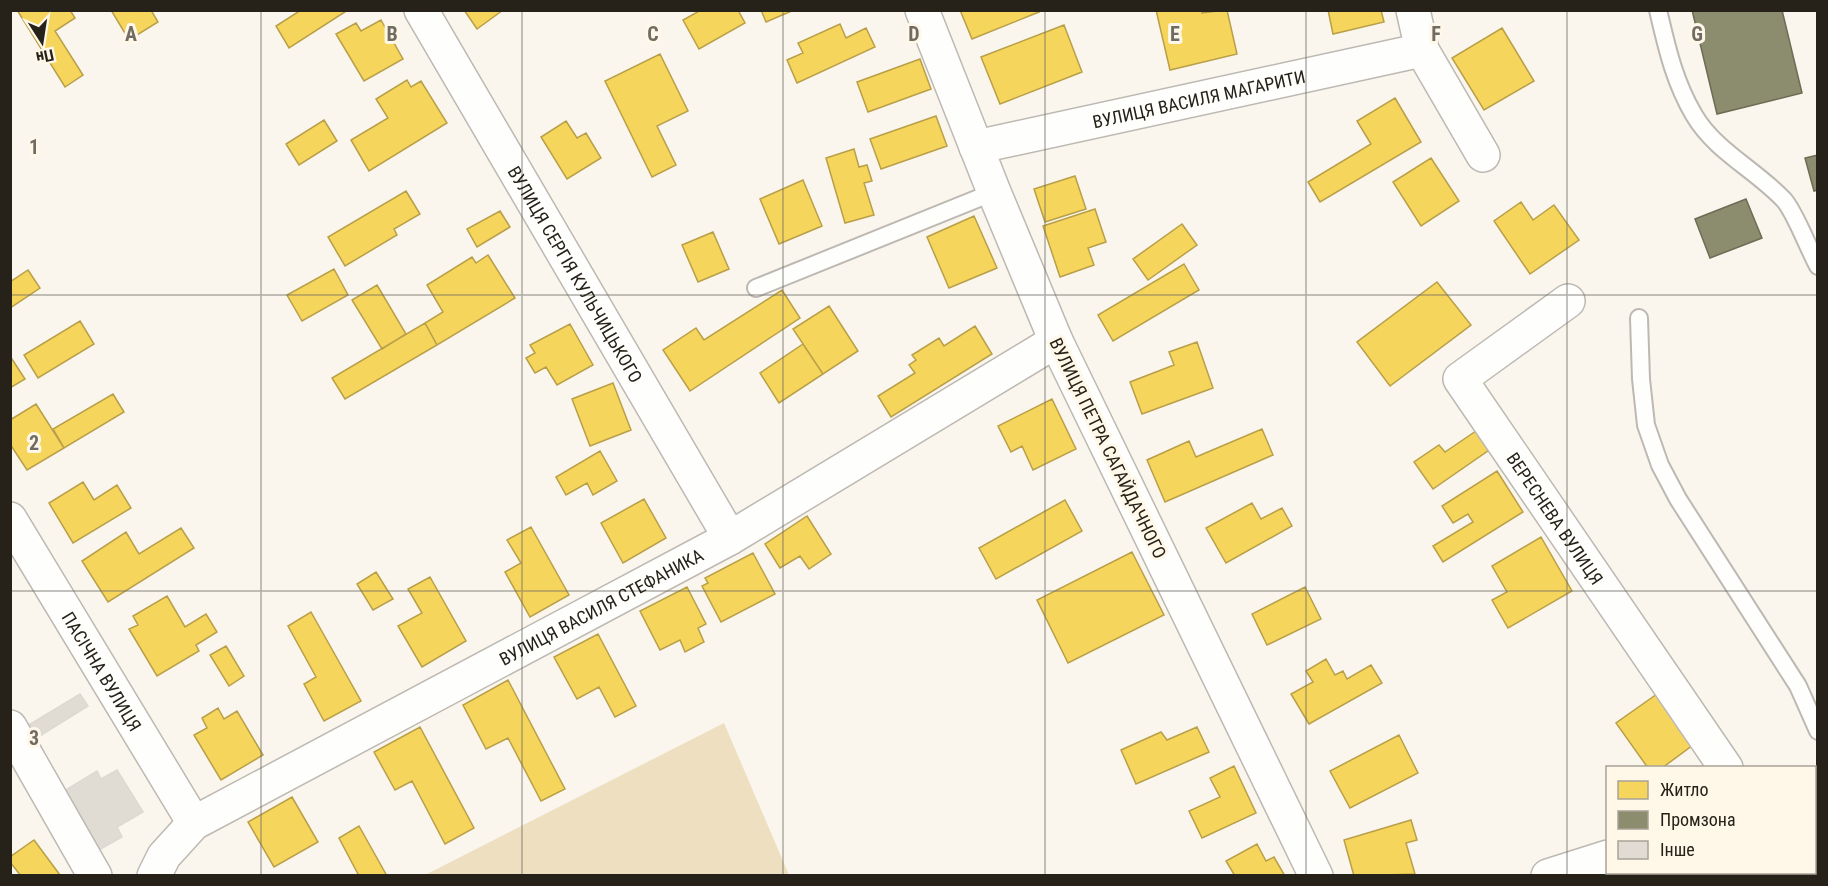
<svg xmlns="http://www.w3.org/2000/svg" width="1828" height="886" viewBox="0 0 1828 886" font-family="'Roboto Condensed',sans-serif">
  <rect width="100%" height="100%" fill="#faf6ee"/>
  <path fill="#eedfc1" d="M724,723l65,152h-364z"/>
  <path fill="#f6d55c" stroke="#b89f48" stroke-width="1.5" d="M17,10h53l5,8 -20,13 28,44 -18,12z
    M111,10h40l7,12 -29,18z
    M301,10h47l-59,38 -13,-22z
    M464,10h39l-26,19z
    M701,10h37l7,13 -46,26 -16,-29z
    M761,10h33l-28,12z
    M960,10h78l1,2 -67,27z
    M1156,10h46v3l25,-3 10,44 -67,16z
    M1328,10h53l3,12 -51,12z
    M381,20l22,39 -39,22 -28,-47 20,-11 5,8z
    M840,24l6,14 20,-10 9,19 -78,36 -10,-23 16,-7 -5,-10z
    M1064,25l18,47 -82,32 -19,-47z
    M1502,28l32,53 -50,29 -32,-52z
    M660,54l28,57 -31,15 19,39 -24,12 -47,-96z
    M920,59l11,30 -63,23 -11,-30z
    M407,80l4,7 10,-6 26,42 -78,48 -18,-31 37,-22 -12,-19z
    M1395,98l26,44 -101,60 -12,-20 63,-38 -14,-23z
    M936,116l11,30 -66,23 -11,-30z
    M324,120l13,21 -38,24 -13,-21z
    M566,121l11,17 9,-5 15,25 -34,21 -26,-42z
    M854,149l5,18 8,-2 5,16 -8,2 10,32 -29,8 -19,-65z
    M1431,158l28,43 -38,25 -28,-44z
    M1075,176l11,33 -41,13 -11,-33z
    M803,180l19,46 -43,18 -19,-45z
    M406,191l14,23 -26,15 3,6 -52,31 -17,-29z
    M1521,202l12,18 21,-15 25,35 -49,34 -36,-53z
    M1095,209l11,33 -18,6 6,17 -34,12 -17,-51z
    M500,211l10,16 -33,20 -10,-18z
    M974,216l23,52 -48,20 -22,-51z
    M1182,224l15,21 -49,35 -15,-21z
    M713,232l16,37 -31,13 -16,-37z
    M488,255l27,43 -78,47 -12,-22 18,-11 -16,-27 45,-28 4,6z
    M1184,264l15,26 -86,51 -15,-26z
    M334,269l14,26 -46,26 -15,-26z
    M28,270l12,18 -30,20v-26z
    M1437,282l34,43 -81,61 -33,-44z
    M377,285l29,49 -24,15 -30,-49z
    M782,290l18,28 -110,73 -27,-41 33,-22 8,12z
    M829,306l29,45 -35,23 -30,-45z
    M80,321l14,23 -56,34 -14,-23z
    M425,323l12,22 -92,54 -13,-21z
    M570,324l23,41 -36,20 -11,-18 -11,6 -9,-15 9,-5 -5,-8z
    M975,326l17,28 -101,63 -13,-21 37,-23 -6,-8 7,-5 -4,-5 27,-17 5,8z
    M1197,342l16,46 -71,26 -12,-32 44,-17 -5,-13z
    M803,344l20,30 -44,29 -19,-30z
    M10,356l15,23 -15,9z
    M613,383l18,47 -41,16 -18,-47z
    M113,394l11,18 -60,36 -11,-19z
    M1052,399l24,50 -43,21 -11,-24 -11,6 -13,-26z
    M36,404l28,44 -37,22 -17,-26v-24z
    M1262,429l11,26 -108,47 -18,-42 42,-19 7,16z
    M1479,429l13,19 -59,41 -19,-27 25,-17 6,7z
    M600,451l17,30 -24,14 -6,-12 -21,12 -10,-18z
    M1497,471l26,41 -80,50 -10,-16 40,-24 -5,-8 -15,9 -11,-17z
    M83,482l11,18 23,-15 14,23 -58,35 -24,-40z
    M644,499l22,39 -43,25 -22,-40z
    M1065,500l17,31 -86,48 -17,-31z
    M1252,503l9,16 21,-11 10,18 -66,37 -20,-35z
    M807,516l24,38 -22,15 -9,-13 -20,12 -15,-24z
    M531,527l38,68 -39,22 -25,-45 16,-9 -14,-23z
    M181,528l13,20 -86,54 -26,-41 44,-29 13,22z
    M1541,537l31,54 -64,37 -16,-28 15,-8 -15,-26z
    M1132,552l32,63 -96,48 -31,-63z
    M753,553l22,41 -54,28 -19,-36 6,-3 -3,-5z
    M376,572l17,27 -20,11 -16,-26z
    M430,577l36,64 -44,26 -24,-41 24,-13 -14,-24z
    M687,587l19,37 -8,4 6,14 -19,10 -5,-12 -20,10 -20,-39z
    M1305,587l16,32 -54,26 -15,-31z
    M167,596l18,31 21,-13 11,18 -21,13 3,6 -42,25 -28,-47 9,-4 -5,-9z
    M311,612l50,89 -37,20 -20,-37 12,-7 -28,-51z
    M598,634l38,72 -21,11 -16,-30 -22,12 -23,-42z
    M226,646l18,30 -15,10 -19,-31z
    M1326,659l9,16 8,-4 4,8 24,-14 11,18 -73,41 -18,-30 22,-12 -7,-11z
    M508,680l57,109 -24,12 -33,-63 -22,11 -23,-44z
    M1657,694l36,51 -31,23h-14l-32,-45z
    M218,708l6,11 13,-8 26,44 -42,25 -27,-45 13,-7 -5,-10z
    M420,727l54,101 -29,16 -33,-63 -17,9 -21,-38z
    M1197,727l12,25 -73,32 -15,-34 40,-18 6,8z
    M1399,735l19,38 -68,35 -20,-37z
    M1234,766l22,47 -54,25 -13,-27 31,-14 -10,-19z
    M292,797l26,45 -44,25 -26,-45z
    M1411,820l6,20 -11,3 9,31 -61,2 -10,-36z
    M359,826l28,50h-28l-20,-38z
    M34,840l26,35 -1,1h-38l-11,-14v-5z
    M1257,844l9,17 8,-4 11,19h-50l-9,-15z"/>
  <path fill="#8c8c6e" stroke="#6d6c54" stroke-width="1.5" d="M1692,10h90l20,83 -85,21z
    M1818,155v35l-4,1 -9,-33z
    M1746,199l16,39 -52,20 -15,-39z
    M1781,872h26l2,4h-32z"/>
  <path fill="#e0dcd4" stroke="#ddd9d1" stroke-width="1.5" d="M80,694l8,12 -53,33 -8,-13z
    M117,770l26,42 -26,15 5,10 -23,13 -35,-59 33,-20 4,8z"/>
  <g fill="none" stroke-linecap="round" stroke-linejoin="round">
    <g stroke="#bdb9b2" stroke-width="20">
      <path id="service" d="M1658,10c9,38 16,71 36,105 21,36 62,55 90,85 11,12 25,50 34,66
        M756,288l238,-96
        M1639,318l2,61 5,46 14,40 18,34 120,187 20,45"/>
    </g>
    <g stroke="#bdb9b2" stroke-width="36">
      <g id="minor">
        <path id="s1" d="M421,10l309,528"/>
        <path d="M922,10l72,182 62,149"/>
        <path d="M1413,10l9,40 61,105"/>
        <path id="s2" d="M976,147l446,-97"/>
        <path id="s3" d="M1568,301l-108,78 266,389"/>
        <path id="s4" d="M10,519l184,304"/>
        <path d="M10,727l85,149"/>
      </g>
    </g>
    <g stroke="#bdb9b2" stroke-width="36">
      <g id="tertiary">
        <path d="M1814,795l4,-1"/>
        <path id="s5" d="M154,876l10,-20 30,-33 536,-285 326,-197 260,535"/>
        <path d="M1548,876l60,-19"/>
      </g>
    </g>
    <use href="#service" stroke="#fefefc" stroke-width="16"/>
    <use href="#minor" stroke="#fefefc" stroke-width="33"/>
    <use href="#tertiary" stroke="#fefefc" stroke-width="33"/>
  </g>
  <path fill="none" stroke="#706c64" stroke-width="1.5" stroke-opacity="0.55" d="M261,10v866M522,10v866M783,10v866M1045,10v866M1306,10v866M1567,10v866M10,295h1808M10,591h1808"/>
  <g text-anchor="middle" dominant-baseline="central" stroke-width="6" stroke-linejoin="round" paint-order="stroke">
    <g font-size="18" fill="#262219" stroke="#fff8e9">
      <text stroke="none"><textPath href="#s2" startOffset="228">ВУЛИЦЯ ВАСИЛЯ МАГАРИТИ</textPath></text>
      <text stroke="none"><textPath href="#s1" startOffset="306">ВУЛИЦЯ СЕРГІЯ КУЛЬЧИЦЬКОГО</textPath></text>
      <text transform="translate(1108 448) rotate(64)">ВУЛИЦЯ ПЕТРА САГАЙДАЧНОГО</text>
      <text stroke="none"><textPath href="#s3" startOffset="302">ВЕРЕСНЕВА ВУЛИЦЯ</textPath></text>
      <text stroke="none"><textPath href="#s5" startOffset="528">ВУЛИЦЯ ВАСИЛЯ СТЕФАНИКА</textPath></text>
      <text stroke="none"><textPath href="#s4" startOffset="178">ПАСІЧНА ВУЛИЦЯ</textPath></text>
    </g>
  </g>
  <g font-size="20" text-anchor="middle" font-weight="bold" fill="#706c64" stroke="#fff8e9" stroke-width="6" stroke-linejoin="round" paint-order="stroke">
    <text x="131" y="41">A</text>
    <text x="392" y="41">B</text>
    <text x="653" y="41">C</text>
    <text x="914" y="41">D</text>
    <text x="1175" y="41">E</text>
    <text x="1436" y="41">F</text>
    <text x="1697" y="41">G</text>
    <text x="34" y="154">1</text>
    <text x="34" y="450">2</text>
    <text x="34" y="745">3</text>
  </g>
  <rect width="1828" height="886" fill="none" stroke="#262219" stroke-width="24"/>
  <rect x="1606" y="766" width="210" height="108" fill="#fff8e9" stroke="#a8a296" stroke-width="1.5"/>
  <rect x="1618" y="781" width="30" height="18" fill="#f6d55c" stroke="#a8a296" stroke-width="1.5"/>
  <text x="1660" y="796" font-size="18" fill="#262219">Житло</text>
  <rect x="1618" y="811" width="30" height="18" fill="#8c8c6e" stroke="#a8a296" stroke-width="1.5"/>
  <text x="1660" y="826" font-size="18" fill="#262219">Промзона</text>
  <rect x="1618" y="841" width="30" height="18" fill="#e0dcd4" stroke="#a8a296" stroke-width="1.5"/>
  <text x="1660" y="856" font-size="18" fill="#262219">Інше</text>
  <g transform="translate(42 42) rotate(168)" stroke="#fff8e9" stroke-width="4.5" paint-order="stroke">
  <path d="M0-4.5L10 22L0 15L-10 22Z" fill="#262219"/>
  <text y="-9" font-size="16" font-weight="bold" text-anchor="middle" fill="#262219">Пн</text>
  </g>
</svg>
